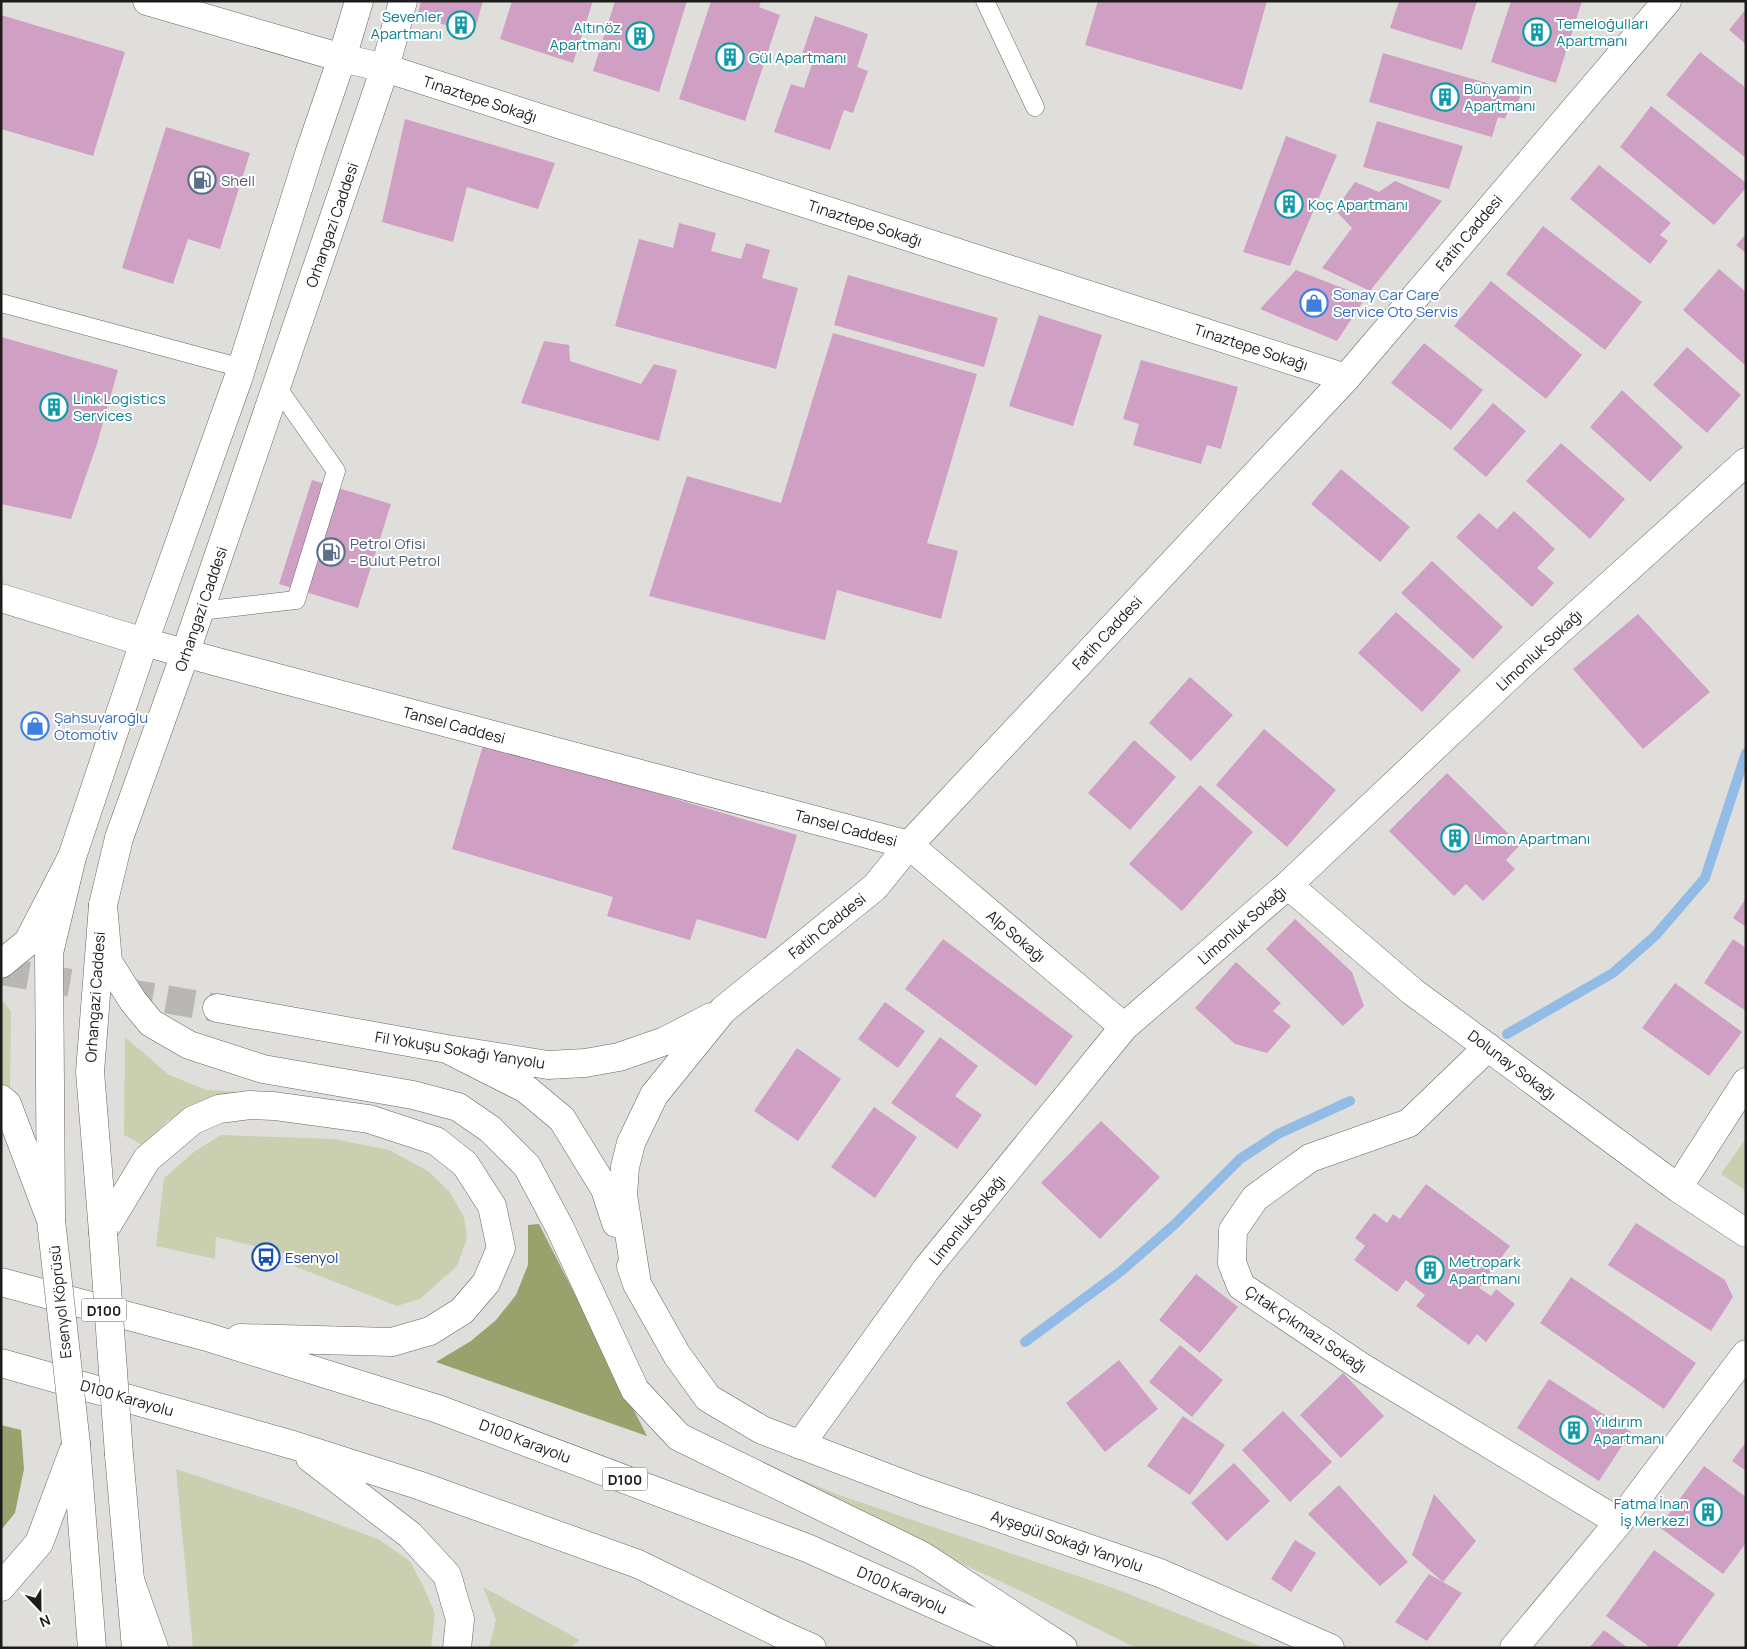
<svg xmlns="http://www.w3.org/2000/svg" width="1747" height="1649" viewBox="0 0 1747 1649" font-family="Manrope,sans-serif">
  <rect width="100%" height="100%" fill="#e0deda"/>
  <path fill="#cad0af" d="M4,1002l7,10 -1,81 -9,1v-90z
    M125,1037l44,38 38,15 33,2 -29,7 -44,22 -23,25 -20,-11z
    M221,1135l113,4 55,11 39,21 21,20 15,26 3,22 -10,27 -37,33 -23,7 -103,-40 1,-10 -79,-19 -1,22 -59,-13 8,-68 31,-27z
    M1746,1138v53l-25,-17z
    M176,1469l124,41 78,29 32,22 15,29 10,24 -4,34h-238z
    M795,1477l44,18 277,94 149,59h-129l-111,-55 -230,-107z
    M483,1587l97,53 -11,8h-80l7,-28z"/>
  <path fill="#99a16c" d="M539,1224l108,212 -211,-74 35,-21 25,-21 20,-25 12,-30v-40z
    M1,1425l20,5 3,39 -9,44 -14,17z"/>
  <g fill="none" stroke-linecap="round" stroke-linejoin="round">
    <path stroke="#92bce5" stroke-width="10" d="M1507,1034l106,-61 42,-37 50,-58 41,-125
      M1025,1342l95,-70 54,-47 66,-66 38,-25 72,-33"/>
  </g>
  <path fill="#d0a0c4" d="M421,1h62l-9,32 -57,-16z
    M512,1h81l-20,62 -73,-24z
    M615,1h72l-28,91 -66,-21z
    M711,1h50l-2,6 21,8 -35,106 -66,-22z
    M1098,1h169l-25,89 -157,-45z
    M1399,1h78l-15,49 -72,-22z
    M1511,1h71l-26,82 -65,-21z
    M1746,9v35l-17,-14z
    M1,15l124,37 -32,104 -92,-27z
    M815,16l53,18 -11,33 11,4 -15,42 -9,-3 -14,40 -56,-18 17,-48 13,4 9,-27 -12,-4z
    M1700,52l46,36v70l-80,-63z
    M1383,53l138,40 -6,20 -7,-2 -3,8 -7,-2 -6,20 -123,-35z
    M1651,106l95,77v5l-32,37 -94,-78z
    M405,119l150,44 -17,46 -71,-22 -14,55 -71,-20z
    M1377,121l86,25 -14,43 -86,-22z
    M166,127l84,26 -30,96 -32,-10 -15,45 -51,-16z
    M1286,136l51,19 -47,111 -47,-14z
    M1599,165l72,58 -11,12 8,6 -18,23 -80,-65z
    M1395,181l47,20 -72,90 -48,-23 30,-40 -17,-18 20,-28 24,10z
    M679,223l37,10 -5,18 30,8 5,-16 24,7 -8,28 36,10 -22,81 -161,-43 24,-87 34,9z
    M1543,226l99,76 -37,48 -99,-76z
    M1746,234v19l-10,-8z
    M1719,269l27,23v74l-63,-56z
    M1296,270l70,27 -29,44 -77,-32z
    M848,275l150,43 -14,49 -150,-42z
    M1491,281l91,74 -36,44 -92,-73z
    M1039,315l63,20 -29,91 -64,-20z
    M833,333l144,41 -50,169 31,8 -17,68 -104,-29 -12,50 -176,-44 38,-120 94,27z
    M1,337l117,33 -21,74 -26,75 -70,-15z
    M544,341l25,4 1,16 71,23 13,-20 23,6 -18,71 -138,-38z
    M1424,343l59,47 -32,40 -60,-47z
    M1687,347l54,48 -34,38 -54,-48z
    M1141,360l97,27 -17,62 -14,-4 -6,19 -68,-19 6,-21 -16,-5z
    M1622,390l61,57 -33,35 -60,-55z
    M1493,403l33,28 -40,46 -33,-28z
    M1561,443l64,56 -35,40 -64,-58z
    M1341,469l69,58 -30,35 -69,-58z
    M312,480l79,24 -33,104 -79,-24z
    M1514,511l41,38 -18,19 17,15 -22,24 -76,-70 23,-24 18,16z
    M1432,561l71,66 -30,32 -72,-66z
    M1396,612l65,58 -39,42 -64,-59z
    M1638,614l72,78 -67,57 -70,-80z
    M1190,677l43,38 -42,46 -42,-38z
    M1264,729l72,61 -49,57 -71,-62z
    M1134,740l42,37 -46,53 -42,-37z
    M484,742l313,93 -31,104 -69,-20 -7,21 -83,-24 6,-19 -161,-48z
    M1447,773l73,72 -14,15 9,9 -32,32 -17,-17 -12,12 -65,-65z
    M1200,785l53,47 -71,79 -53,-47z
    M1746,898v29l-13,-9z
    M1295,919l57,53 12,34 -21,20 -77,-77z
    M943,939l130,97 -37,50 -131,-97z
    M1733,939l13,9v63l-42,-28z
    M1236,962l45,41 -8,8 18,15 -24,27 -32,-9 -40,-36z
    M1675,983l67,49 -33,44 -67,-48z
    M885,1002l40,29 -27,37 -40,-29z
    M940,1037l38,29 -23,30 27,19 -25,34 -66,-46z
    M797,1048l44,31 -43,62 -44,-30z
    M874,1107l43,30 -42,61 -44,-31z
    M1101,1121l59,56 -60,62 -59,-56z
    M1426,1184l84,62 -31,42 12,8 5,-7 19,15 -29,38 -9,-8 -8,11 -53,-39 9,-11 -19,-15 -9,12 -43,-32 11,-14 -10,-8 19,-25 13,10 6,-9 7,5z
    M1636,1223l89,57 8,17 -22,34 -103,-66z
    M1196,1274l42,33 -38,46 -41,-33z
    M1571,1277l125,86 -32,46 -124,-86z
    M1180,1345l43,35 -31,37 -43,-35z
    M1119,1360l39,49 -53,43 -39,-49z
    M1343,1373l41,43 -43,42 -41,-43z
    M1549,1379l82,53 -32,49 -82,-53z
    M1283,1411l49,51 -42,40 -48,-52z
    M1183,1416l42,29 -35,50 -43,-29z
    M1746,1442v29l-14,-10z
    M1234,1463l36,38 -43,40 -36,-38z
    M1704,1466l42,31v46l-23,31 -64,-47z
    M1339,1485l69,77 -28,24 -72,-72z
    M1434,1494l42,47 -33,41 -31,-27z
    M1295,1540l21,13 -25,39 -20,-13z
    M1654,1550l61,44 -39,54h-25l-45,-32z
    M1429,1574l33,19 -35,48 -32,-19z
    M1604,1630l24,18h-39z"/>
  <g fill="none" stroke-linecap="round" stroke-linejoin="round">
    <path stroke="#b9b7b4" stroke-width="28" stroke-dasharray="28 14" stroke-linecap="butt" d="M1,971l216,37"/>
    <g stroke="#686662" stroke-width="19">
      <path id="lane" d="M985,1l50,106
        M1,303l241,65
        M200,611l96,-11 40,-129 -59,-84"/>
    </g>
    <g stroke="#686662" stroke-width="29">
      <path id="street" d="M147,1l195,57
        M385,68l961,310
        M1,598l143,44 81,22 684,181 215,182
        M1288,885l125,107 265,196 68,45
        M1488,1047l-79,76 -99,35 -55,40 -22,32 -1,33 9,23 122,82 256,154
        M1678,1188l68,-106
        M800,1445l128,-178 196,-240 164,-142 231,-218 227,-205
        M1514,1648l105,-126 127,-168"/>
    </g>
    <g stroke="#686662" stroke-width="29">
      <path id="secondary" d="M342,58l43,10
        M217,1008l230,41 101,16 37,-2 34,-6 46,-16 46,-24
        M447,1049l79,40 36,30 43,70 11,34
        M51,1216l-2,-263 23,-96 72,-215 94,-263 72,-228 32,-93 17,-57
        M103,1232l-13,-160 13,-167 16,-67 66,-184 200,-586 18,-67
        M631,1266l6,18 40,71 31,43 54,32 160,61 238,82 170,75
        M637,1284l-14,-89 2,-28 6,-24 23,-48 69,-85 152,-123 34,-42 437,-467 321,-377
        M76,1444l16,204
        M119,1455l17,193"/>
    </g>
    <g stroke="#686662" stroke-width="29">
      <path id="highway" d="M103,905l5,57 25,39 18,22 38,22 74,24 150,26 45,12 32,22 37,37 33,62 75,162 44,47 242,118 142,93
        M1,964l27,-22 44,-85
        M1,1099l6,5 44,116
        M103,1232l44,-73 46,-39 26,-11 31,-4 24,1 95,13 67,22 29,23 27,42 9,42 -15,35 -24,28 -32,20 -38,11 -152,-4
        M1,1282l206,55 231,72 369,139 225,100
        M1,1363l292,82 125,40 220,79 145,71 29,13
        M310,1458l100,77 37,40 13,44 -3,29
        M130,1580l24,68
        M1,1587l38,-44 37,-99"/>
    </g>
    <use href="#lane" stroke="#fff" stroke-width="18"/>
    <use href="#street" stroke="#fff" stroke-width="28"/>
    <use href="#secondary" stroke="#fff" stroke-width="28"/>
    <use href="#highway" stroke="#fff" stroke-width="28"/>
    <g stroke="#686662" stroke-width="29" stroke-linecap="butt">
      <path id="secondary-bridge" d="M51,1220l25,224
        M103,1232l16,223"/>
    </g>
    <use href="#secondary-bridge" stroke="#fff" stroke-width="28"/>
  </g>
  <defs>
    <g id="building-ring" transform="scale(1.4375)"><circle r="9.5" fill="#fff" stroke="#0f9aa8" stroke-width="1.5"/><path d="M-4-6H4V6H1V3H-1V6H-4ZM-2.5-4.3h1.7v1.8h-1.7ZM.8-4.3h1.7v1.8H.8ZM-2.5-1h1.7V.8h-1.7ZM.8-1h1.7V.8H.8Z" fill="#0f9aa8"/></g>
    <g id="fuel-ring" transform="scale(1.4375)"><circle r="9.5" fill="#fff" stroke="#5c6f8a" stroke-width="1.5"/><path d="M-5.5-6h7V0h2V4h1.3V-2.5L3-4.5l.8-.8L6-3V5H2.5V1h-1V6h-7ZM-4.2-4.7v3.2H.2V-4.7Z" fill="#5c6f8a"/></g>
    <g id="shop-ring" transform="scale(1.4375)"><circle r="9.5" fill="#fff" stroke="#3f7fe0" stroke-width="1.5"/><path d="M-5-2.5h2.3a2.7 3.5 0 0 1 5.4 0H5L5.5 6h-11ZM-1.5-2.5h3a1.5 2.3 0 0 0-3 0Z" fill="#3f7fe0"/></g>
    <g id="bus-ring" transform="scale(1.4375)"><circle r="9.5" fill="#fff" stroke="#1a4fb4" stroke-width="1.5"/><path d="M-5-6H5V4H4V6H2V4H-2V6H-4V4H-5ZM-3.5-4V0h7V-4ZM-3.5 1.2v1.5H-2V1.2ZM2 1.2v1.5H3.5V1.2Z" fill="#1a4fb4"/></g>
  </defs>
  <g fill-rule="evenodd">
    <use href="#building-ring" x="461" y="25"/>
    <use href="#building-ring" x="1537" y="32"/>
    <use href="#building-ring" x="640" y="36"/>
    <use href="#building-ring" x="730" y="57"/>
    <use href="#building-ring" x="1445" y="97"/>
    <use href="#fuel-ring" x="202" y="180"/>
    <use href="#building-ring" x="1289" y="204"/>
    <use href="#shop-ring" x="1314" y="303"/>
    <use href="#building-ring" x="54" y="407"/>
    <use href="#fuel-ring" x="331" y="552"/>
    <use href="#shop-ring" x="35" y="726"/>
    <use href="#building-ring" x="1455" y="838"/>
    <use href="#bus-ring" x="266" y="1257"/>
    <use href="#building-ring" x="1430" y="1270"/>
    <use href="#building-ring" x="1574" y="1430"/>
    <use href="#building-ring" x="1708" y="1512"/>
  </g>
  <g text-anchor="middle" dominant-baseline="central" stroke-width="4" stroke-linejoin="round" paint-order="stroke">
    <g fill="#fff" stroke="#60605f" stroke-width="1">
      <rect x="81.5" y="1298.5" width="45" height="23" rx="4"/>
      <rect x="602.5" y="1467.5" width="45" height="23" rx="4"/>
    </g>
    <g font-size="14" font-weight="bold" fill="#1c1c1a">
      <text x="104" y="1310">D100</text>
      <text x="625" y="1479">D100</text>
    </g>
    <g font-size="15" fill="#0d838f" stroke="#fff" text-anchor="start">
      <text x="442" y="16" text-anchor="end">Sevenler<tspan x="442" dy="17">Apartmanı</tspan></text>
      <text x="1556" y="23">Temeloğulları<tspan x="1556" dy="17">Apartmanı</tspan></text>
      <text x="621" y="27" text-anchor="end">Altınöz<tspan x="621" dy="17">Apartmanı</tspan></text>
      <text x="749" y="57">Gül Apartmanı</text>
      <text x="1464" y="88">Bünyamin<tspan x="1464" dy="17">Apartmanı</tspan></text>
      <text x="1308" y="204">Koç Apartmanı</text>
      <text x="73" y="398">Link Logistics<tspan x="73" dy="17">Services</tspan></text>
      <text x="1474" y="838">Limon Apartmanı</text>
      <text x="1449" y="1261">Metropark<tspan x="1449" dy="17">Apartmanı</tspan></text>
      <text x="1593" y="1421">Yıldırım<tspan x="1593" dy="17">Apartmanı</tspan></text>
      <text x="1689" y="1503" text-anchor="end">Fatma İnan<tspan x="1689" dy="17">İş Merkezi</tspan></text>
    </g>
    <g font-size="15" fill="#1c1c1a" stroke="#fff">
      <text transform="translate(480 99) rotate(18)">Tınaztepe Sokağı</text>
      <text transform="translate(865 223) rotate(18)">Tınaztepe Sokağı</text>
      <text transform="translate(332 225) rotate(-71)">Orhangazi Caddesi</text>
      <text transform="translate(1469 233) rotate(-50)">Fatih Caddesi</text>
      <text transform="translate(1251 347) rotate(18)">Tınaztepe Sokağı</text>
      <text transform="translate(201 609) rotate(-71)">Orhangazi Caddesi</text>
      <text transform="translate(1107 633) rotate(-47)">Fatih Caddesi</text>
      <text transform="translate(1539 650) rotate(-43)">Limonluk Sokağı</text>
      <text transform="translate(454 725) rotate(15)">Tansel Caddesi</text>
      <text transform="translate(846 828) rotate(15)">Tansel Caddesi</text>
      <text transform="translate(1242 925) rotate(-41)">Limonluk Sokağı</text>
      <text transform="translate(827 926) rotate(-39)">Fatih Caddesi</text>
      <text transform="translate(1016 936) rotate(40)">Alp Sokağı</text>
      <text transform="translate(95 997) rotate(-86)">Orhangazi Caddesi</text>
      <text transform="translate(460 1050) rotate(9)">Fil Yokuşu Sokağı Yanyolu</text>
      <text transform="translate(1512 1065) rotate(37)">Dolunay Sokağı</text>
      <text transform="translate(967 1220) rotate(-51)">Limonluk Sokağı</text>
      <text transform="translate(60 1302) rotate(-96)">Esenyol Köprüsü</text>
      <text transform="translate(1306 1329) rotate(34)">Çıtak Çıkmazı Sokağı</text>
      <text transform="translate(127 1398) rotate(16)">D100 Karayolu</text>
      <text transform="translate(525 1441) rotate(21)">D100 Karayolu</text>
      <text transform="translate(1067 1541) rotate(19)">Ayşegül Sokağı Yanyolu</text>
      <text transform="translate(902 1590) rotate(24)">D100 Karayolu</text>
    </g>
    <g font-size="15" fill="#4e5e75" stroke="#fff" text-anchor="start">
      <text x="221" y="180">Shell</text>
      <text x="350" y="543">Petrol Ofisi<tspan x="350" dy="17">- Bulut Petrol</tspan></text>
    </g>
    <g font-size="15" fill="#366cbe" stroke="#fff" text-anchor="start">
      <text x="1333" y="294">Sonay Car Care<tspan x="1333" dy="17">Service Oto Servis</tspan></text>
      <text x="54" y="717">Şahsuvaroğlu<tspan x="54" dy="17">Otomotiv</tspan></text>
    </g>
    <g font-size="15" fill="#164399" stroke="#fff" text-anchor="start">
      <text x="285" y="1257">Esenyol</text>
    </g>
  </g>
  <rect width="1747" height="1649" fill="none" stroke="#1c1c1a" stroke-width="5"/>
  <g transform="translate(40 1609) rotate(158)" stroke="#ffffff" stroke-width="4" paint-order="stroke">
  <path d="M0-4L9 19L0 12L-9 19Z" fill="#1c1c1a"/>
  <text y="-8" font-size="14" font-weight="bold" text-anchor="middle" fill="#1c1c1a">N</text>
  </g>
</svg>
